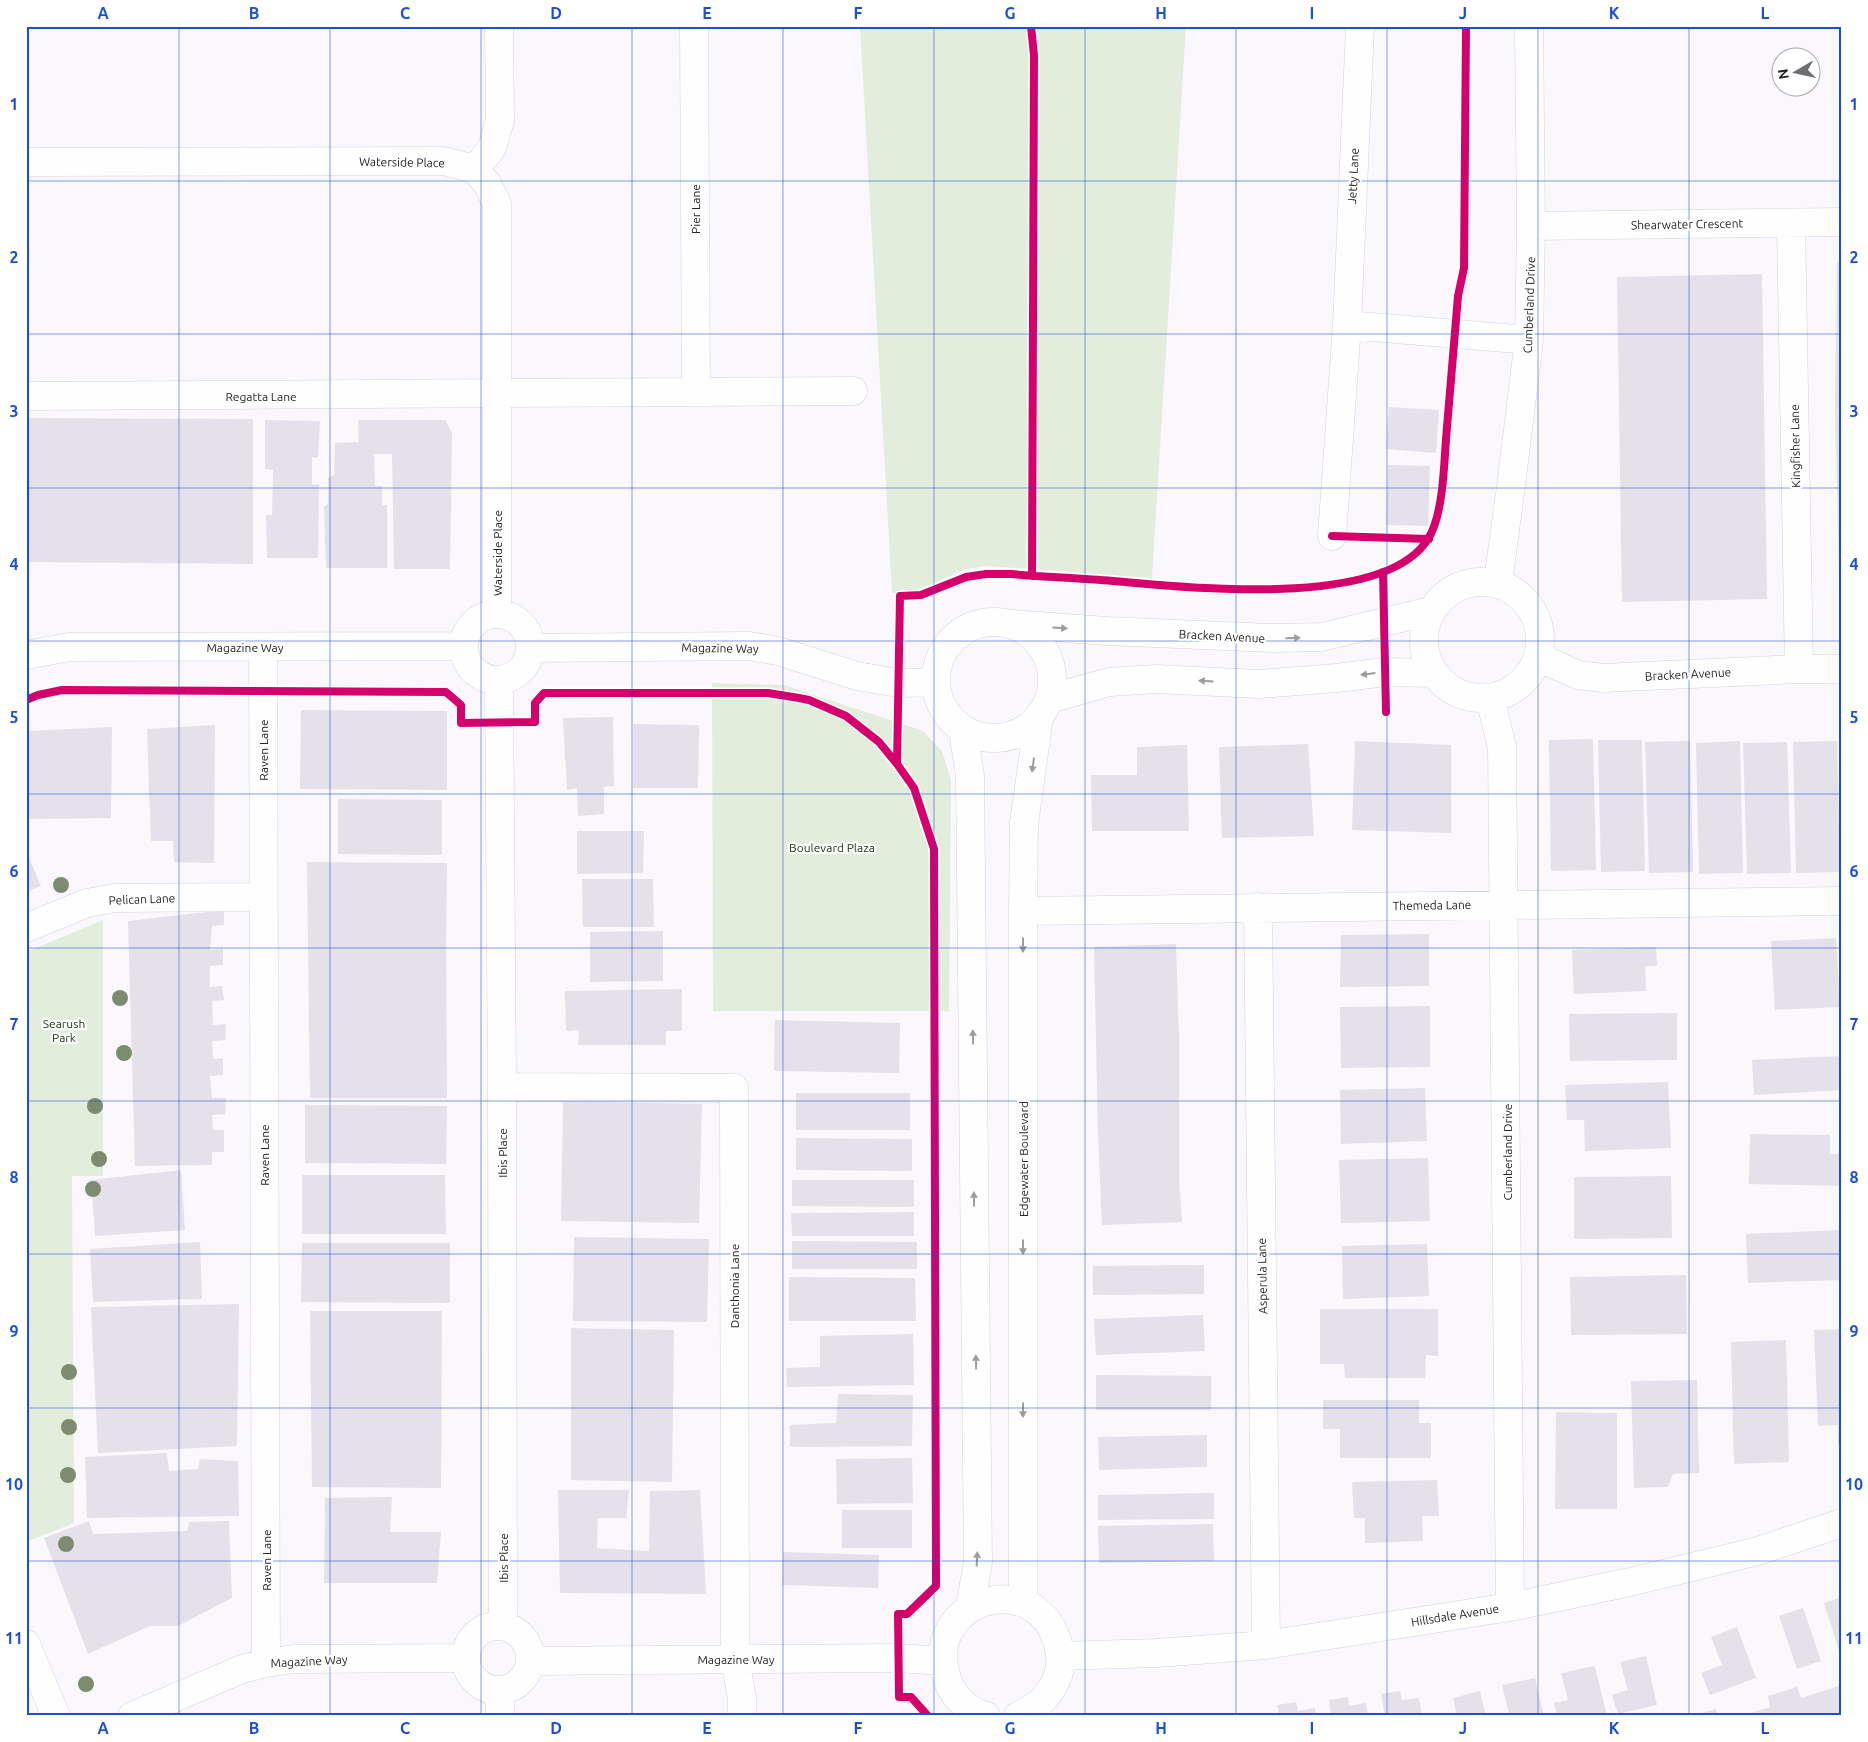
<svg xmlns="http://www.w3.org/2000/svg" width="1868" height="1742" viewBox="0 0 1868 1742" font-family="Ubuntu,sans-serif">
  <rect width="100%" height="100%" fill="#faf8fc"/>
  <path fill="#e2eedb" d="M860,26h326l-34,552 -165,-12 -21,3 -51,22 -23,2z
    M712,683l72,2 139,46 19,20 9,29 -2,231h-236z
    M103,920v256h-31l2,347 -48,19v-590z"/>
  <path fill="#e5e1ea" d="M1837,262l5,1v350h-2l-5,-203z
    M1762,274l5,325 -145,3 -5,-325z
    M1389,407l50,3 -3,43 -50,-4z
    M26,418l227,1v145l-227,-2z
    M265,420l55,1 -2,36 -6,1v27l7,-1 -1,74h-51l-1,-43h6l1,-45 -8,-1z
    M358,420h87l7,13 -2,136h-56l-2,-115h-18l1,32h7v19h5v63h-61l-2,-62 4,-2v-26l6,-3 1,-32 24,-1z
    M1388,465l42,1 -2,60 -42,-1z
    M301,710l146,1v79l-147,-1z
    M613,717l1,69 -10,1v27l-26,2 -1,-28 -10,2 -4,-72z
    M633,724l66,1 -1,63h-65z
    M215,725l-1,138 -40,-1 -1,-21h-22l-4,-112z
    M112,727l-1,91 -83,1 -2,-88z
    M1593,739l3,131 -45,1 -2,-131z
    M1598,740h44l3,131 -44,1z
    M1355,741l96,4v88l-99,-3z
    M1690,741l3,131 -44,1 -4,-131z
    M1740,741l3,132 -44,1 -3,-131z
    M1837,741l3,131 -44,1 -3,-131z
    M1787,742l4,131 -44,1 -4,-131z
    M1308,744l6,92 -92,2 -3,-91z
    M1187,745l2,86h-97l-1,-56h46v-28z
    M338,799l104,1v55l-104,-1z
    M577,831h67l-1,42 -66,1z
    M26,850l15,36 -15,6z
    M307,862l140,1 -1,80 1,155h-137z
    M582,879h71l1,48h-71z
    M224,910v15l-12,1 -2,24 13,-1v16l-13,1v21l12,-1 2,14 -12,1 1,24 13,-1 -1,16 -13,1 1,18 10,-1v17l-13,1 2,22h14l-1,16 -13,1 1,15h11v22h-12v13l-77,1 -7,-245z
    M663,931v50l-73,1v-50z
    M1429,934v52l-89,1 1,-52z
    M1836,938l4,69 -65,3 -4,-69z
    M1176,944l3,93v142l3,43 -80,3 -4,-91 -4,-187z
    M1656,947l1,19h-12l1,25 -72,3 -2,-44z
    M682,989v42h-16v14h-88l1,-15 -13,1 -1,-40z
    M1430,1006v61l-89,1 -1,-61z
    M1677,1013v47l-107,1 -1,-47z
    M775,1020l125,3 -1,50 -125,-2z
    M1842,1056v34l-88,5 -2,-35z
    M1668,1082l3,66 -86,3 -1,-31h-17l-2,-35z
    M1425,1088l2,53 -86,3 -1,-54z
    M796,1093h114v37h-114z
    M563,1101l139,3 -3,119 -138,-2z
    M305,1105l142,1 -1,58 -141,-1z
    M1750,1134l80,1v19h12v32l-93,-2z
    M796,1138l116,1v32l-116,-1z
    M1428,1158l2,63 -89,2 -2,-63z
    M181,1170l4,60 -90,6 -4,-56z
    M302,1175h143l1,59h-144z
    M1671,1176l1,62 -98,1v-62z
    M792,1180h122v27l-122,-1z
    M914,1212v24h-122l-1,-23z
    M1842,1230v50l-94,3 -2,-49z
    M574,1237l135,2 -2,83 -134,-1z
    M792,1241l125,1v27h-125z
    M200,1242l2,57 -109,3 -3,-53z
    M302,1243h148v60l-149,-1z
    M1427,1244l2,52 -86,3 -1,-53z
    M1204,1265v29l-111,1v-29z
    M1686,1275l1,59 -116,1 -1,-58z
    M789,1277l126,1 1,43h-127z
    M239,1304l-2,142 -139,7 -7,-146z
    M1320,1309h118v47l-12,-1 -1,23h-80l-1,-14h-24z
    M310,1311h132l-1,177 -129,-1z
    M1203,1315l2,36 -109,4 -2,-36z
    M571,1328l103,2 -2,152 -101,-2z
    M1842,1329v116h-4v-20l-20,1 -4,-96z
    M913,1334l1,51 -127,2 -1,-19 34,-1v-31z
    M1786,1340l3,122 -55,2 -3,-122z
    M1096,1375l115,1v34h-115z
    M1697,1380l2,93 -26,1 -5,13 -34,1 -3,-107z
    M838,1394l75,1 -1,51 -122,1v-22l46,-2z
    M1323,1400h96v23h12v35h-91v-29h-17z
    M1556,1412l61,1v96h-62z
    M1207,1435v32l-108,3 -1,-33z
    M167,1453l2,18 29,-2 2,-10 38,2 1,55 -152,2 -2,-61z
    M912,1458l1,45 -76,1 -1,-45z
    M1437,1480l2,36h-17l1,25 -58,2v-25h-11l-2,-36z
    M558,1490h71l-3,28h-28l-1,30 52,3 1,-60 50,-1 6,104 -146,-1z
    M1214,1493v26l-116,1v-25z
    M392,1497l-2,35h51l-4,51h-113l1,-85z
    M842,1510h70v38h-70z
    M89,1521l4,13 94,-3 2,-9 40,-1 3,77 -54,28h-28l-62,28 -44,-116z
    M1213,1524l1,37 -115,2 -1,-37z
    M783,1552l96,3 -1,33 -96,-3z
    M1842,1597v60h-1l-17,-54z
    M1803,1608l18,53 -24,8 -18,-53z
    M1737,1627l19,51 -46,17 -9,-22 21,-8 -11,-28z
    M1646,1656l11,49 -39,9 -6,-19 16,-5 -8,-28z
    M1595,1666l12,50h-50l-3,-13 14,-3 -7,-27z
    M1535,1678l9,38h-40l5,-2 -7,-29z
    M1842,1685v31h-101l29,-9 -2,-11 29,-9 4,11z
    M1400,1691l2,9 17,-2 3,18h-37l-4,-22z
    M1480,1691l6,25h-29l-4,-18z
    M1348,1697l1,9 17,-3 2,13h-37l-2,-16z
    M1296,1702l2,9 17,-3 1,8h-37l-2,-11z
    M1716,1709l2,7h-24v-1z"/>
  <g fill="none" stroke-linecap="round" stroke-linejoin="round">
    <g stroke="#d5d3d7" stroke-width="29">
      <path id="minor" d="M26,162l418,-1 31,8 13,16 9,19v410
        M475,169l17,-21 8,-28 -1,-94
        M1791,223l8,446
        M1531,226l311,-4
        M1347,325l182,15
        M696,392l157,-1
        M26,396l670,-4 -2,-366
        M1332,536l15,-211 13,-299
        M1424 640a58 58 0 1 1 116 0a58 58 0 1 1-116 0Z
        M1498,582l13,-96 18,-146 2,-114 -2,-200
        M464 647a33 33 0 1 1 66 0a33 33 0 1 1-66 0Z
        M936 680a58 58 0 1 1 116 0a58 58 0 1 1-116 0Z
        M1012,624l94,7 168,7 48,-1 108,-26
        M263,647l3,1016
        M530,648l219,-2 29,5 79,25 41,7 37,-1
        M26,655l43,-8 395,-1
        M1538,657l40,18 25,3 196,-9h43
        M499,680l3,407 1,539
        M1049,699l60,-17 47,-3 103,5 78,-6 48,-6 49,1
        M1490,699l12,48 8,860
        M963,730l7,46 8,786 -8,45
        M1258,907l8,738
        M1023,911l819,-10
        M26,928l61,-25 28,-5 148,-1
        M502,1087l232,1 1,571 7,40v17
        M1023,1602v-691l1,-88 15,-106
        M466 1658a32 32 0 1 1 64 0a32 32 0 1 1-64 0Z
        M26,1644l30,72
        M1060,1656l97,-3 109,-8 244,-38 120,-25 128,-31 84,-28
        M530,1661l368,-3 44,3
        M500,1691v25
        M132,1716l110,-47 24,-6 28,-4 172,-1
        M986,1716c-21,-6 -35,-22 -40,-41 -22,-75 88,-108 111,-34 4,11 5,26 0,37 -9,21 -19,28 -39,38"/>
    </g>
    <use href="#minor" stroke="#fefeff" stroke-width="28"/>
    <g stroke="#fff" stroke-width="11">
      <path id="cycleway" d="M1031,26l3,30 -2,520
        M1332,536l97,3
        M1383,572l3,140
        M26,700l12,-5 24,-5 384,2 15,13v18l74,-1v-19l9,-10h224l31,5 10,2 37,16 33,26 18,22
        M928,1716l-17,-19h-12l-1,-83h9l29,-28 -2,-737 -20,-61 -17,-24 3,-168 21,-1 45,-18 20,-3h25c34,3 68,4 102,7 73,6 271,29 315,-42 15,-23 16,-73 18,-100 4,-48 8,-96 12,-143l6,-28 2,-242"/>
    </g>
    <use href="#cycleway" stroke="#d6006c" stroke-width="8"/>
  </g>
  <g fill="#7d8c71">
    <circle cx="61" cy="885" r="8"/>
    <circle cx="120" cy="998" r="8"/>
    <circle cx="124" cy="1053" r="8"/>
    <circle cx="95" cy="1106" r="8"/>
    <circle cx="99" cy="1159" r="8"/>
    <circle cx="93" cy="1189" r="8"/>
    <circle cx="69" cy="1372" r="8"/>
    <circle cx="69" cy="1427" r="8"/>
    <circle cx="68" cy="1475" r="8"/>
    <circle cx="66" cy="1544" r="8"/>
    <circle cx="86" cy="1684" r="8"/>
  </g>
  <defs><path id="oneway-solid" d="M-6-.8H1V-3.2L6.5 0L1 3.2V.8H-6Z" transform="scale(1.25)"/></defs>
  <g fill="#9d9c9e">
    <use href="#oneway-solid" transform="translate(1060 628) rotate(4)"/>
    <use href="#oneway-solid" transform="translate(1293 638) rotate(-2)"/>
    <use href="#oneway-solid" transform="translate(1368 674) rotate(173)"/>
    <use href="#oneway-solid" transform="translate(1206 681) rotate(-177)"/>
    <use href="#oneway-solid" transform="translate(1033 765) rotate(98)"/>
    <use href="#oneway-solid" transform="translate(1023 945) rotate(90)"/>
    <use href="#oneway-solid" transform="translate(973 1037) rotate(-91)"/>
    <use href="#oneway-solid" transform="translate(974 1199) rotate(-91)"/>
    <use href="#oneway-solid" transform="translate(1023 1247) rotate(90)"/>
    <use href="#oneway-solid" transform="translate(976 1362) rotate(-91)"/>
    <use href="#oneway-solid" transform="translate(1023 1410) rotate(90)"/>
    <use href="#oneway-solid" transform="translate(977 1559) rotate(-87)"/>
  </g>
  <path fill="none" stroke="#1d4ed8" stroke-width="1" stroke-opacity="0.55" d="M179,26v1690M330,26v1690M481,26v1690M632,26v1690M783,26v1690M934,26v1690M1085,26v1690M1236,26v1690M1387,26v1690M1538,26v1690M1689,26v1690M26,181h1816M26,334h1816M26,488h1816M26,641h1816M26,794h1816M26,948h1816M26,1101h1816M26,1254h1816M26,1408h1816M26,1561h1816"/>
  <g text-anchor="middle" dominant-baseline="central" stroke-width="4.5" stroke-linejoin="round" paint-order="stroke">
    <g font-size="12" fill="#262428" stroke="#fff">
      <text transform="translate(402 162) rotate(1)">Waterside Place</text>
      <text transform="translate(1353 176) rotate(-87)">Jetty Lane</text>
      <text transform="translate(695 209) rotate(-90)">Pier Lane</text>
      <text transform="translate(1687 224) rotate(-1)">Shearwater Crescent</text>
      <text transform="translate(1529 305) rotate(-88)">Cumberland Drive</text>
      <text x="261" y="396">Regatta Lane</text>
      <text transform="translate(1795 446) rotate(-91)">Kingfisher Lane</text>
      <text transform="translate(497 553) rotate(-90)">Waterside Place</text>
      <text transform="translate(1222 636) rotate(3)">Bracken Avenue</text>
      <text x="245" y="647">Magazine Way</text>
      <text transform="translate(720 648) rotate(1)">Magazine Way</text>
      <text transform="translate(1688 674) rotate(-3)">Bracken Avenue</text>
      <text transform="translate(263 750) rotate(-90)">Raven Lane</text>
      <text transform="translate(142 899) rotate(-2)">Pelican Lane</text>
      <text transform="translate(1432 905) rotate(-1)">Themeda Lane</text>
      <text transform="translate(1507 1152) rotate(-90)">Cumberland Drive</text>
      <text transform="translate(502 1153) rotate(-90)">Ibis Place</text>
      <text transform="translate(264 1155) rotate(-90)">Raven Lane</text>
      <text transform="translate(1023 1159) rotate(-90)">Edgewater Boulevard</text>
      <text transform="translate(1262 1276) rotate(-91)">Asperula Lane</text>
      <text transform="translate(734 1286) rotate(-90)">Danthonia Lane</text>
      <text transform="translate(503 1558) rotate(-90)">Ibis Place</text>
      <text transform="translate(266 1560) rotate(-90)">Raven Lane</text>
      <text transform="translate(1455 1615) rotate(-9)">Hillsdale Avenue</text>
      <text x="736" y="1659">Magazine Way</text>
      <text transform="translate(309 1661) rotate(-3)">Magazine Way</text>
    </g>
    <g font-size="12" fill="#173400" stroke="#fff">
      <text x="832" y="847">Boulevard Plaza</text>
      <text x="64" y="1023">Searush<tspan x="64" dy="14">Park</tspan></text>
    </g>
  </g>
  <rect width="1868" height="1742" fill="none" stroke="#ffffff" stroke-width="55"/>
  <g transform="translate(1796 72) rotate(261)"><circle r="24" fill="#ffffff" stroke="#a8a7a9"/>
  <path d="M0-4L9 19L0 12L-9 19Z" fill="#706e72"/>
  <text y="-8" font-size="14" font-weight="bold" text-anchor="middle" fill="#262428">N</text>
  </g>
  <rect x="28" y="28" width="1812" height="1686" fill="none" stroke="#1d4ed8" stroke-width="2"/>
  <g font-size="16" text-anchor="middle" font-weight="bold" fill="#1d4ed8">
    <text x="103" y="19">A</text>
    <text x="254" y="19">B</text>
    <text x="405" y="19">C</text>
    <text x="556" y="19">D</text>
    <text x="707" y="19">E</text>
    <text x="858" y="19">F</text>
    <text x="1010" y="19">G</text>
    <text x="1161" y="19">H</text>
    <text x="1312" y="19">I</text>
    <text x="1463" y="19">J</text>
    <text x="1614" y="19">K</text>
    <text x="1765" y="19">L</text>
    <text x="14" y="110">1</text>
    <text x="1854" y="110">1</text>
    <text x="14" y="263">2</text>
    <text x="1854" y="263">2</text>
    <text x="14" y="417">3</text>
    <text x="1854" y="417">3</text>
    <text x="14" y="570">4</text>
    <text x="1854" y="570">4</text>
    <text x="14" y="723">5</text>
    <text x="1854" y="723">5</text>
    <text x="14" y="877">6</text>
    <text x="1854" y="877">6</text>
    <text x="14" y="1030">7</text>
    <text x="1854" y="1030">7</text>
    <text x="14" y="1183">8</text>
    <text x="1854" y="1183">8</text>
    <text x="14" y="1337">9</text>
    <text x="1854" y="1337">9</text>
    <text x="14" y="1490">10</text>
    <text x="1854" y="1490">10</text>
    <text x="14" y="1644">11</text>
    <text x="1854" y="1644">11</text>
    <text x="103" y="1734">A</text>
    <text x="254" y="1734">B</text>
    <text x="405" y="1734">C</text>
    <text x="556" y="1734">D</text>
    <text x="707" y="1734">E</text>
    <text x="858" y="1734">F</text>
    <text x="1010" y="1734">G</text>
    <text x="1161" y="1734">H</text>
    <text x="1312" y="1734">I</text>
    <text x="1463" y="1734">J</text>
    <text x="1614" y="1734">K</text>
    <text x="1765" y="1734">L</text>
  </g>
</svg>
